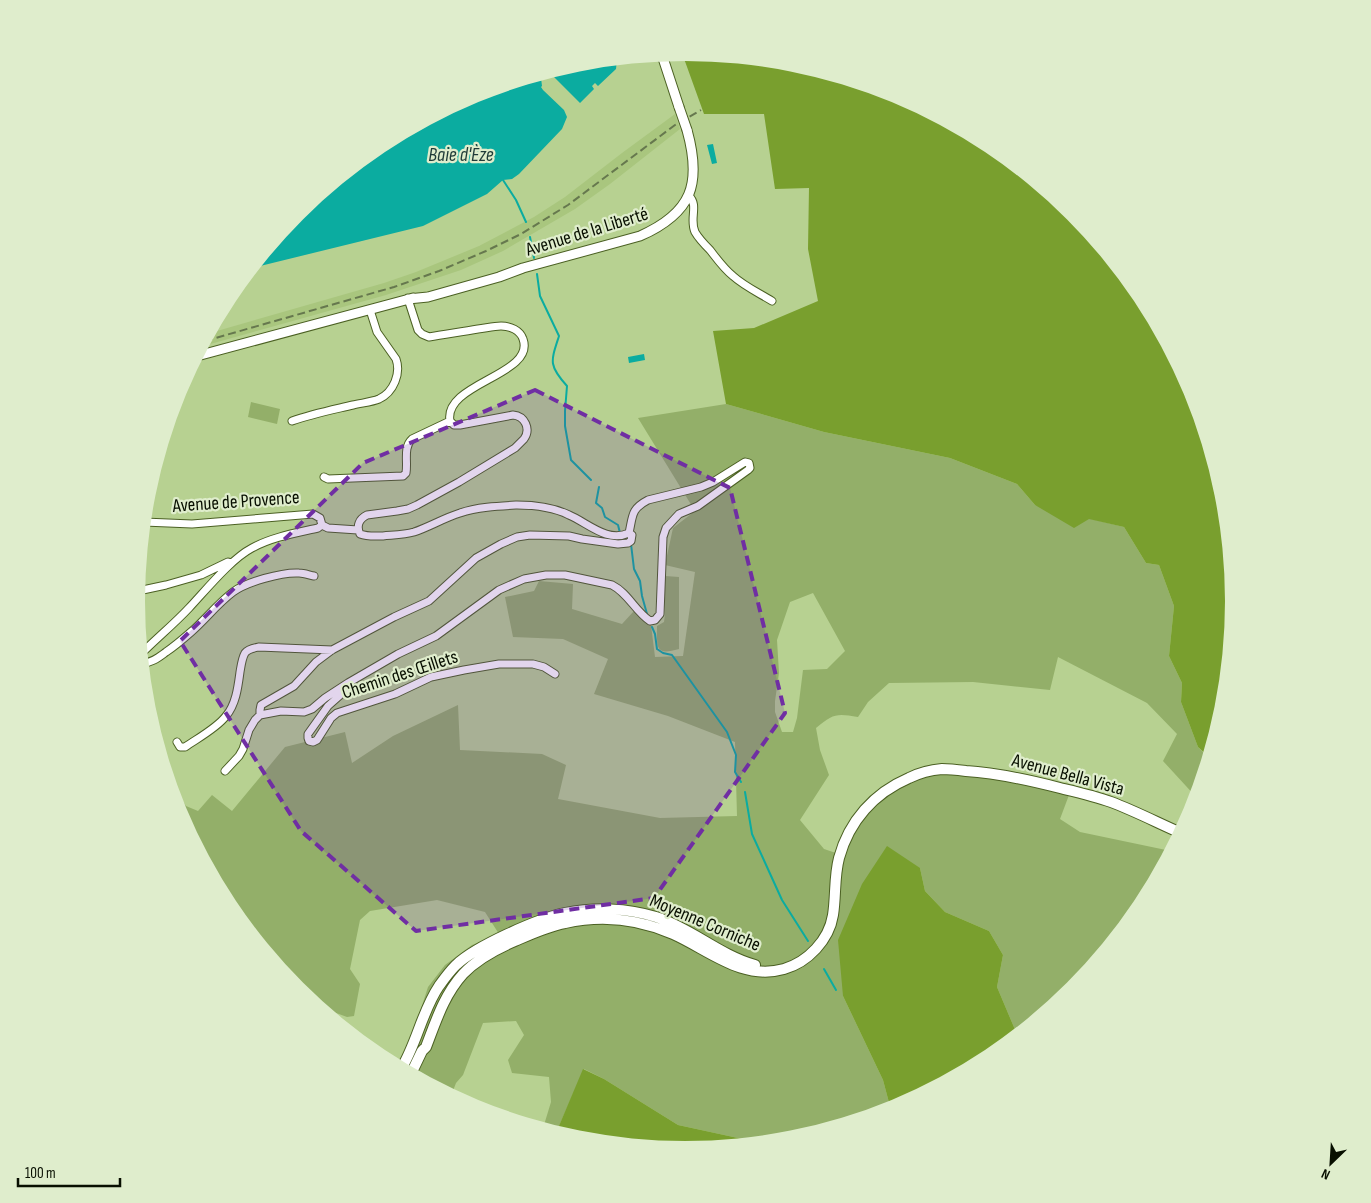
<svg xmlns="http://www.w3.org/2000/svg" width="1371" height="1203" viewBox="0 0 1371 1203" font-family="'Sofia Sans Condensed',sans-serif">
  <rect width="100%" height="100%" fill="#b7d191"/>
  <path fill="#a9c67e" d="M675,114l5,15 -70,55 -35,25 -72,42 -42,19 -75,25 -183,51 7,-13 174,-50 32,-11 63,-26 55,-29 31,-20 57,-44z"/>
  <path fill="#93af69" fill-rule="evenodd" d="M251,402l29,7 -3,15 -29,-7z
    M726,404l98,28 126,26 67,26 18,21 89,22 22,36 13,2 15,41 -5,50 13,27 -1,19 17,45 11,11 -12,40 -34,-37 14,-27 -30,-31 -89,-46 -8,33 -77,-8 -84,1 -21,19 -10,15c-22,-4 -25,-3 -42,11l4,22 9,25 -29,45 24,29 21,7c3,-8 5,-18 10,-25 18,-30 53,-57 90,-58 7,0 15,2 22,3 35,3 68,12 102,19l-9,24 20,13 86,18 9,-5 -33,62 -68,83 -55,45 -3,-3 -19,-45 6,-32 -14,-24 -44,-19 -20,-21 -5,-23 -77,128 40,84 8,30 -99,30 -31,3 -83,-18 -74,-46 -20,-10 -28,64 -18,-5 6,-3 7,-23 -2,-25 -37,-4 -4,-13 16,-25 -8,-14 -33,2 -20,52 -7,8 -5,13 -54,-29 12,-21 19,-59 17,-22 27,-20 27,-11 -14,-22 -48,-12 -67,11 -10,9 -10,49 10,15 -6,32 -7,1 -19,-7 -1,4 -30,-25 -68,-83 -51,-95 -7,-24 3,1 12,18 12,5 14,-16 20,16 53,-64 60,-15 7,31 41,-27 65,-31 2,45 82,4 24,11 -8,34 102,19 77,-2 -2,-74 -67,-26 -74,-22 14,-35 -45,-20 -50,-2 -8,-40 29,-6 5,-10 34,3 -1,25 50,15 12,-13 17,14 4,32 28,-1 12,-84 -30,-7 8,-37 22,-17 -57,-93zM813,593l32,58 -18,18 -24,1 -6,48 -4,14h-11l-7,-20v-11l4,-28 -2,-33 13,-38z
    M665,576l14,1v72c-24,7 -22,-1 -22,-23l7,-4 1,-8z"/>
  <path fill="#799f2e" d="M682,53l111,10 103,31 95,51 83,68 68,84 51,95 31,103 10,107 -10,107 -15,48 -11,-10 -17,-45 1,-19 -13,-27 5,-50 -15,-41 -13,-2 -22,-36 -35,-8 -15,9 -39,-23 -18,-21 -67,-26 -126,-26 -98,-28 -13,-73 41,-3 64,-27 -10,-52 1,-61 -34,1 -11,-75h-60z
    M887,846l33,22 5,23 20,21 44,19 14,24 -6,32 19,45 3,3 -29,23 -99,52 -8,-30 -40,-84 -5,-56 24,-56z
    M583,1069l21,10 74,46 83,18 -75,7 -108,-10 -22,-7z"/>
  <path fill="#0baca0" d="M617,59l-1,10 -18,17 -3,-3 -3,3 2,3 -14,14 -29,-29 -3,2 -2,-1 -5,3 1,8 -1,1 2,3 21,20 3,7 -5,12 -43,45 -7,5 -9,1 -16,14 -64,32 -171,42 46,-55 83,-68 95,-51 103,-31z
    M713,144l4,19 -5,1 -5,-19z
    M644,354l1,6 -16,3 -1,-6z"/>
  <g fill="none" stroke-linecap="round" stroke-linejoin="round">
    <path stroke="#0baca0" stroke-width="2" d="M503,180l13,20 10,22
      M530,237l4,21
      M537,274l3,22 19,40c-8,25 -11,29 8,50l-2,25v15l6,34 20,20
      M599,487l-3,16 6,5 3,9 13,8 2,8
      M631,544l3,25 6,12 2,15 5,18
      M652,627l3,7 2,15 6,4 9,2 55,77 9,23 -1,17 6,10
      M745,792l7,42 30,66 26,41
      M824,969l12,21"/>
    <g stroke="#4b6023" stroke-width="9">
      <path id="minor" d="M689,196c10,9 0,23 6,36 4,7 10,13 15,18 7,9 14,19 23,26 11,10 26,17 39,25
        M292,421c20,-7 40,-11 61,-16 8,-2 19,-3 26,-6 15,-7 22,-26 17,-40l-19,-27 -7,-22
        M324,477l4,2 75,-3 3,-3c2,-11 -3,-26 6,-34l38,-18
        M322,525l6,3 30,2
        M138,591l28,-6 35,-10 27,-13 3,1
        M142,653c15,-15 32,-29 47,-45 17,-18 42,-49 63,-60 20,-11 44,-15 66,-20l4,-3 -2,-7 -7,-4 -121,10 -48,-2
        M143,663c9,0 16,-6 23,-11 9,-6 17,-13 25,-20 14,-12 26,-28 42,-40 13,-10 49,-20 66,-19 5,0 10,2 15,3
        M348,683v4l-2,3 -18,16 -20,28v4l1,3 4,1 4,-2 14,-22 6,-5 58,-19 36,-17 33,-7 35,-6h34l11,3 11,7
        M260,715v-5l1,-5 33,-19 22,-24 16,-12 62,-33 35,-16 47,-43 25,-14 16,-7 13,-2 39,1 13,3 36,5 10,-1 3,-2 1,-6 -3,-2c-22,10 -41,-10 -60,-18 -16,-8 -35,-10 -52,-10 -19,1 -40,2 -57,8 -16,5 -31,14 -46,19 -10,3 -21,3 -31,4 -8,0 -15,1 -23,-2 -4,-8 -1,-15 7,-19l30,-4 11,-2 9,-4 42,-23 56,-34c3,-3 6,-6 9,-9 7,-10 1,-23 -11,-24l-53,10h-6l-4,-4c-7,-38 86,-46 73,-82 -3,-9 -13,-13 -22,-13 -7,0 -15,2 -23,3 -16,3 -33,5 -49,8l-7,-3 -4,-4 -10,-31
        M177,742l3,5h5c13,-9 32,-19 41,-31 10,-12 12,-29 14,-44 1,-6 2,-14 5,-19 3,-4 9,-5 14,-6l73,3
        M225,771l14,-15 4,-7 6,-19 6,-10 5,-5 21,-4 23,1 8,-3 13,-11 23,-15 50,-29 38,-18 63,-46 25,-11 22,-4h19l47,10c16,8 23,26 38,36l5,-1 5,-6 3,-77 3,-9 13,-14 19,-8 50,-36 2,-2 -1,-5 -4,-1 -32,20 -12,5 -53,13c-17,9 -15,15 -19,33"/>
    </g>
    <g stroke="#4b6023" stroke-width="11">
      <path id="secondary" d="M662,55l17,52
        M408,299l20,-2 71,-20 24,-9 117,-32c52,-23 62,-52 47,-106
        M197,356l216,-58"/>
    </g>
    <g stroke="#4b6023" stroke-width="12">
      <path id="primary" d="M401,1069c16,-26 21,-58 38,-83 5,-7 11,-15 17,-21 20,-19 81,-46 109,-52 29,-6 62,-5 91,4 35,11 63,38 99,48
        M411,1074l11,-23 4,-4c10,-26 18,-52 37,-73 14,-15 33,-25 52,-33 16,-7 33,-15 50,-18 36,-8 74,-4 108,11 36,16 69,47 111,35 24,-7 45,-29 49,-54 3,-19 1,-38 6,-57 10,-37 35,-65 70,-80 10,-5 21,-8 33,-9 7,0 16,1 24,2 32,2 63,9 94,17 17,4 35,8 51,14 24,9 47,21 70,31"/>
    </g>
    <use href="#minor" stroke="#fff" stroke-width="7"/>
    <use href="#secondary" stroke="#fff" stroke-width="9"/>
    <use href="#primary" stroke="#fff" stroke-width="10"/>
    <path stroke="#66784e" stroke-width="2" stroke-dasharray="8 4" stroke-linecap="butt" d="M205,341l189,-54 45,-16 47,-20 35,-17 47,-29 107,-80 26,-15"/>
    <g stroke="#4b6023" stroke-width="11" stroke-linecap="butt">
      <path id="secondary-bridge" d="M679,107l8,23"/>
    </g>
    <use href="#secondary-bridge" stroke="#fff" stroke-width="9"/>
  </g>
  <path fill="#702ea3" fill-opacity="0.2" stroke="#702ea3" stroke-width="4" stroke-dasharray="10 6" stroke-linejoin="round" d="M535,390l195,98 55,225 -131,185 -238,33 -115,-100 -121,-190 183,-178z"/>
  <g text-anchor="middle" dominant-baseline="central" stroke-width="4.5" stroke-linejoin="round" paint-order="stroke">
    <g font-size="19" fill="#080f00" stroke="#dfedcc">
      <text transform="translate(587 232) rotate(-17)">Avenue de la Liberté</text>
      <text transform="translate(236 502) rotate(-4)">Avenue de Provence</text>
      <text transform="translate(400 675) rotate(-18)">Chemin des Œillets</text>
      <text transform="translate(1068 775) rotate(15)">Avenue Bella Vista</text>
      <text transform="translate(705 923) rotate(23)">Moyenne Corniche</text>
    </g>
    <g font-size="20" font-style="italic" fill="#1f3b38" stroke="#dfedcc">
      <text x="461" y="155">Baie d'Èze</text>
    </g>
  </g>
  <path d="M0 0H1371V1203H0ZM145 601a540 540 0 1 1 1080 0a540 540 0 1 1-1080 0Z" fill="#dfedcc" fill-rule="evenodd"/>
  <g transform="translate(1331 1163) rotate(205)" stroke="#dfedcc" stroke-width="4" paint-order="stroke">
  <path d="M0-4L9 19L0 12L-9 19Z" fill="#080f00"/>
  <text y="-8" font-size="14" font-weight="bold" text-anchor="middle" fill="#080f00">N</text>
  </g>
  <path d="M18 1178v8h102v-8" fill="none" stroke="#080f00" stroke-width="2.5"/>
  <text x="25" y="1178" font-size="15" fill="#080f00" stroke="#dfedcc" stroke-width="4" paint-order="stroke">100 m</text>
</svg>
